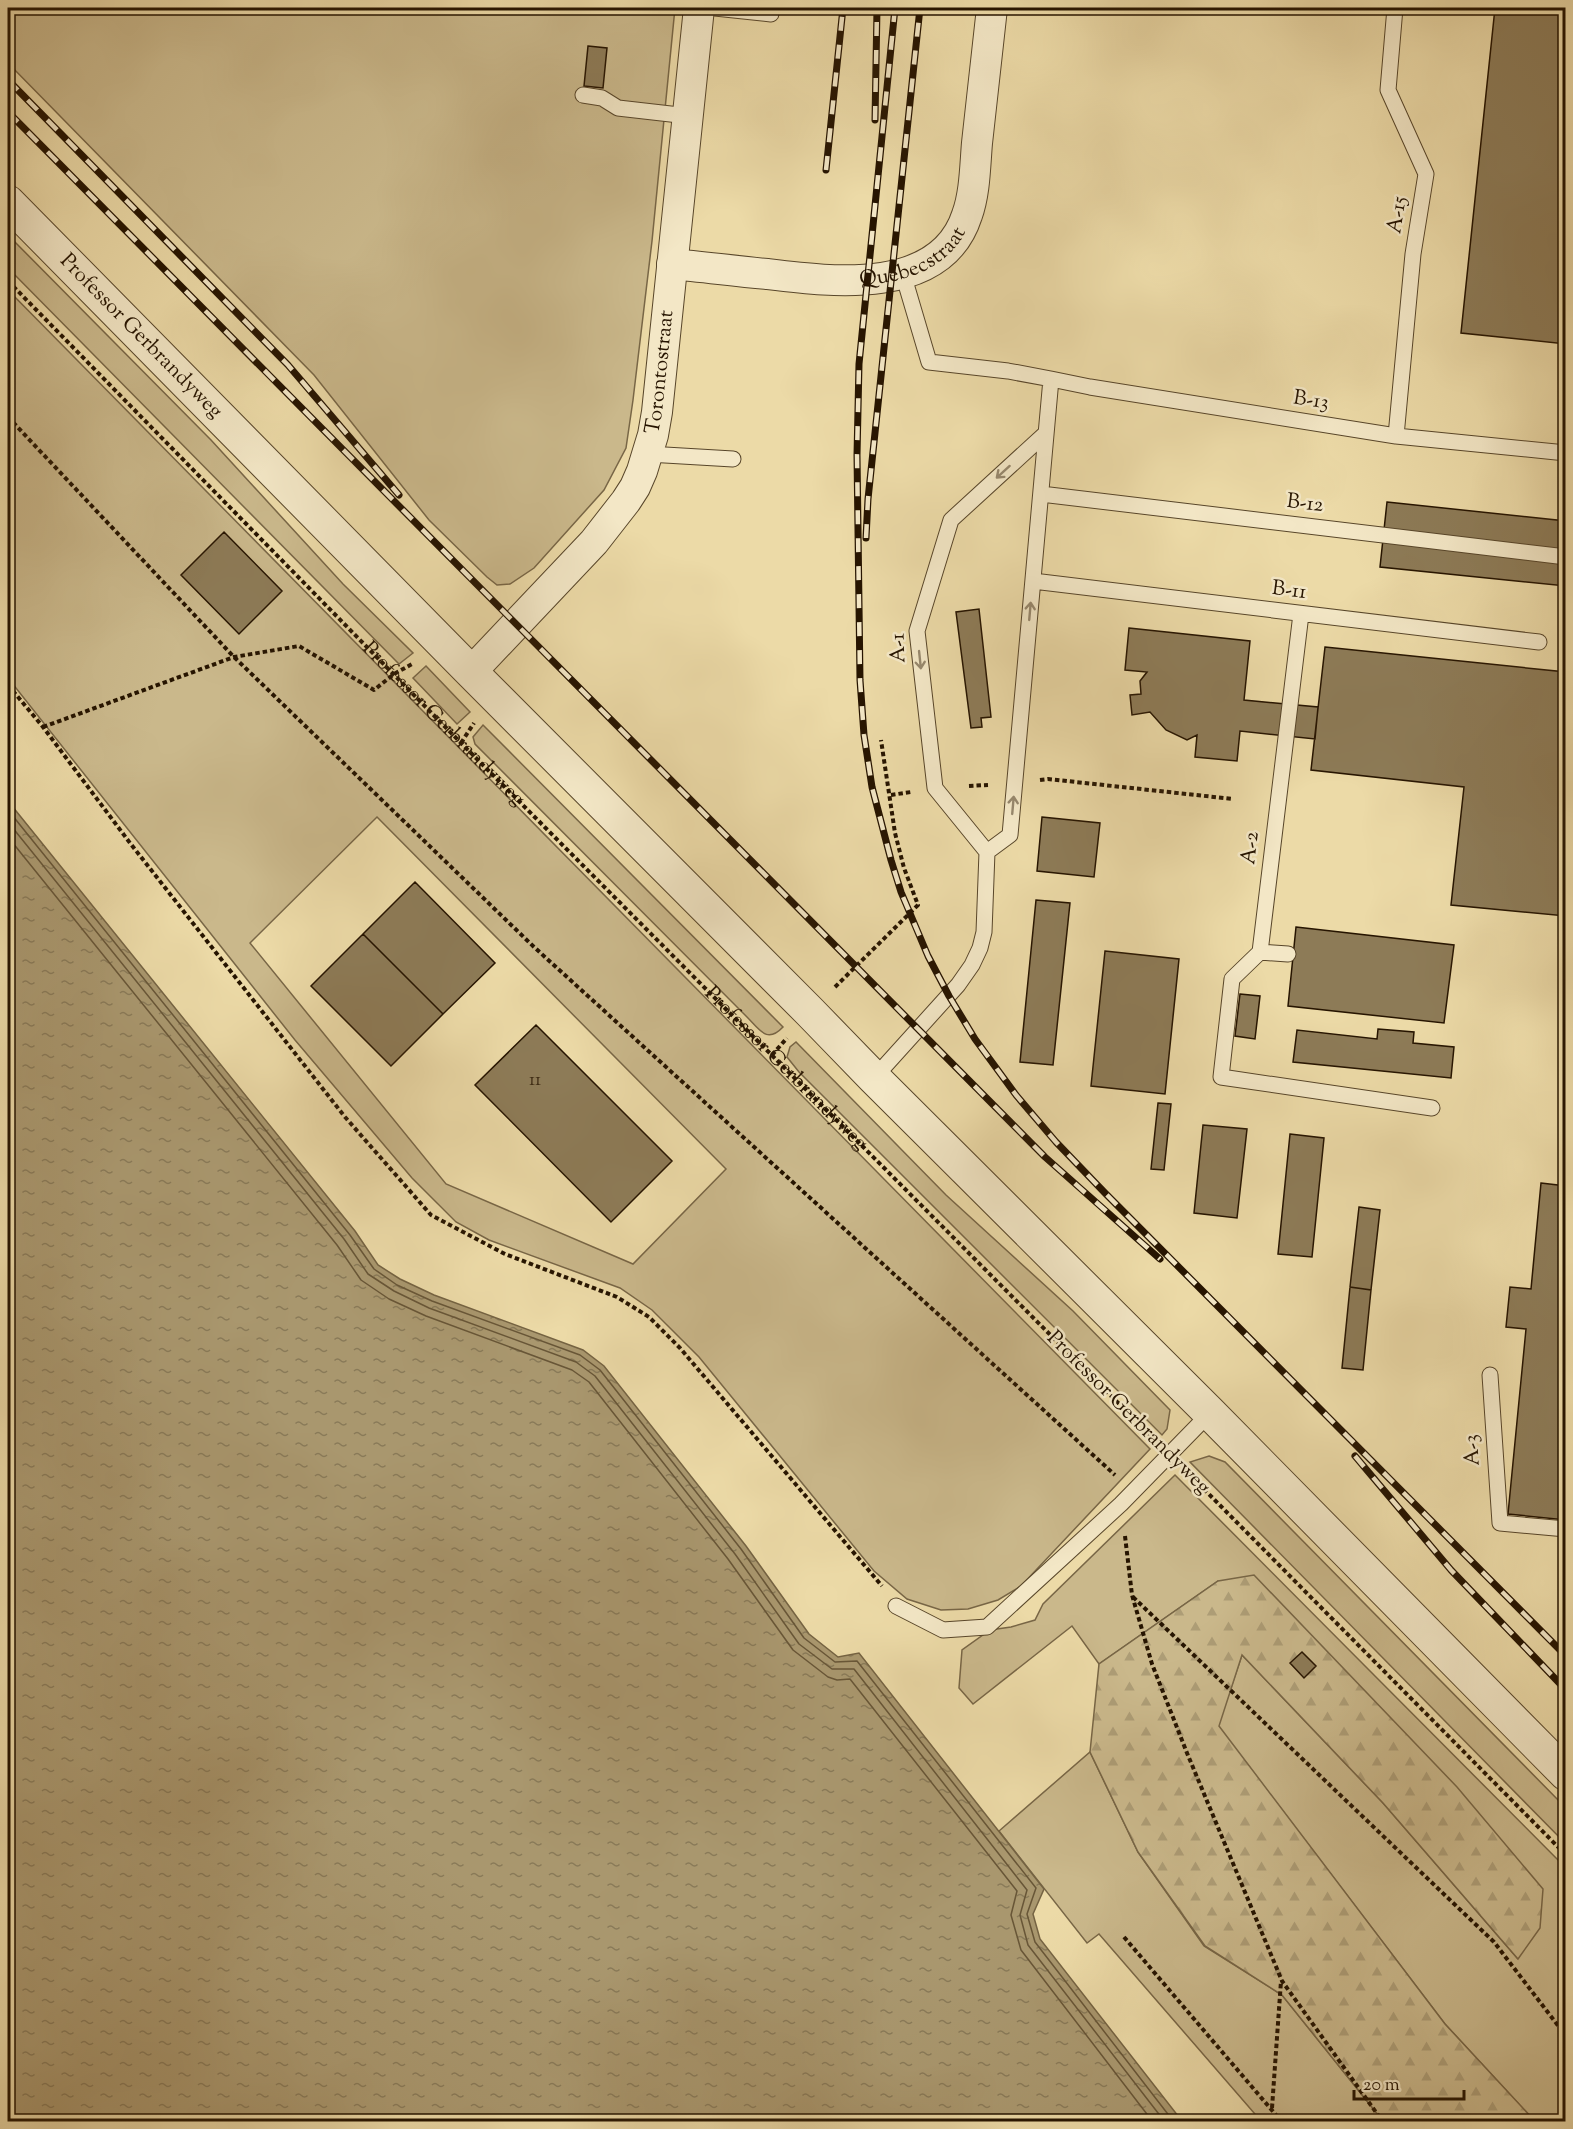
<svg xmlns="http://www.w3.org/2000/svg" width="1573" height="2129" viewBox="0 0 1573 2129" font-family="'Sorts Mill Goudy',serif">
  <defs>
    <pattern id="forest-firs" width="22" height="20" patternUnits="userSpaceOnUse" patternTransform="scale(1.5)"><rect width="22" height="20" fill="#cab88b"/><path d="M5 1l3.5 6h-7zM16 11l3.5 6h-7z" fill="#ad9d76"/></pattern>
    <pattern id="water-ripples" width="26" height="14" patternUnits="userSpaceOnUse" patternTransform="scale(1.5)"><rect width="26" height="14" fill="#a9976e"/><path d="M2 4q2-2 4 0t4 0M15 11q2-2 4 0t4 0" fill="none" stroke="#897a58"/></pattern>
  </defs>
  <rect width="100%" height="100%" fill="#ecdaa7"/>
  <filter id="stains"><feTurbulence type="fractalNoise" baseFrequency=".00333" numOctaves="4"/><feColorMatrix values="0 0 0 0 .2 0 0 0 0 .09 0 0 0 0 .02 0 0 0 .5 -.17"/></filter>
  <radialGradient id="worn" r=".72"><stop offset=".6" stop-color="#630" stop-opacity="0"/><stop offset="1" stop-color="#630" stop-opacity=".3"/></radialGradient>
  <path fill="#cab88b" stroke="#786646" stroke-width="1.5" fill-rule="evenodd" d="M8,8h667l-23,233 -19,159 -7,48 -22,42 -70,78 -24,16 -13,1 -10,-8 -58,-57 -115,-145 -306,-312z
    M8,235l203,205 132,144 70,69 -14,11 -391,-396z
    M8,290l1142,1159 -129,137 -23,14 -30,9 -27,1 -34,-11 -33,-28 -175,-214 -47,-47 -32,-22 -131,-48 -33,-18 -44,-44 -117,-138 -287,-362zM377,817l349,352 -93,95 -187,-80 -196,-241z
    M426,666l44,46 -13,12 -44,-46z
    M483,725l300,302c-16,17 -23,3 -36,-10l-272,-273 -2,-7z
    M796,1042l150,153 127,116 97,99 -3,19 -5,6 -363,-363 -12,-15 3,-10z
    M1209,1456l16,6 340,345v36l-375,-381z
    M1175,1475l390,392v254h-26l-7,-3 -87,-94 -227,-298 24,-71 141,148 135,156 -300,-378 -119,83 -27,-38 -99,78 -14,-16 3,-38 28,-20 21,-3 24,-7 8,-16z
    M1090,1752l48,100 66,94 78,49 101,126h-122l-162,-187 -12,9 -88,-112z"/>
  <path fill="url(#forest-firs)" stroke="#786646" stroke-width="1.5" d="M1254,1575l203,212 86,102 -3,39 -22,31 -135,-156 -141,-148 -23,71 226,298 87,94 7,3h-156l-101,-126 -77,-49 -67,-94 -48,-100 9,-88 119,-83z"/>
  <path fill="url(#water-ripples)" stroke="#756342" stroke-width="1.5" d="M8,801l347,430 23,34 22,14 34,16 149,55 21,16 142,180 63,88 29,23 21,-4 185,236 -11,25 7,25 142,182h-1174z"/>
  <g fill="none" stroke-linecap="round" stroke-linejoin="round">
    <path stroke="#685637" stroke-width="1.5" d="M8,810l342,425 24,34 23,16 35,16 148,54 20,15 141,179 63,89 31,24 22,-1 179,227 -9,26 8,28 139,180
      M8,822l336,417 24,35 26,17 35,17 147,54 19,14 140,178 64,90 33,25h22l173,221 -7,25 8,30 137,177
      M8,837l329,408 24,35 28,19 37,17 146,54 17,12 139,177 65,91 35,27 9,3 13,-1 167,212 -6,24 10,35 132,172"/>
  </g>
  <path fill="#8d7b57" stroke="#261400" stroke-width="1.5" d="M1495,8h71v336l-105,-11z
    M588,46l19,2 -4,40 -19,-2z
    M1387,502l179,19v65l-186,-19z
    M224,532l58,59 -43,43 -58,-59z
    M979,609l12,108 -10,1 1,9 -11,1 -15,-116z
    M1129,628l121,13 -6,59 74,7 -3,32 -75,-8 -3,30 -42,-4 2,-22 -10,5 -21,-10 -16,-18 -18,3 -2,-20 11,-1 -1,-13 7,-9 -22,-2z
    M1325,647l241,25v244l-115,-11 13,-118 -153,-17z
    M1042,817l58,6 -6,54 -57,-6z
    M415,882l80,81 -52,51 -80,-80z
    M1036,900l34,3 -17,162 -33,-3z
    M1296,927l158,18 -10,78 -156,-17z
    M363,934l80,80 -52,52 -80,-80z
    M1105,951l74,8 -14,135 -74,-8z
    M1240,994l20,2 -5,43 -20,-3z
    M536,1025l136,136 -61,61 -136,-137z
    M1378,1029l36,3 -1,11 41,4 -3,31 -158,-16 4,-32 80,9z
    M1158,1103l13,1 -7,66 -13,-1z
    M1203,1125l44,4 -10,89 -43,-5z
    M1290,1134l34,4 -12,119 -34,-3z
    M1541,1183l25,3v334l-58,-6 18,-185 -20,-2 4,-40 21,2z
    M1359,1207l21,3 -9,80 -21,-3z
    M1350,1287l21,3 -8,80 -21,-2z
    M1302,1652l14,14 -12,12 -14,-15z"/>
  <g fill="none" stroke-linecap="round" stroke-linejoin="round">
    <g stroke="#58462a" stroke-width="17">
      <path id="service" d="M715,8l56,6
        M1395,8l-7,82 38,84 -13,80 -17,182
        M583,95l19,3 16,10 70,8
        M903,274l26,88 79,9 43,8 -41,456 -23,17
        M1051,379l39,8 306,49 170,17
        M648,454l85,5
        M1041,494l525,63
        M1033,581l506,61
        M1301,614l-41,338 -28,27 -11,98 211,31
        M1260,952l28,2
        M874,1078l84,-93 14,-20 8,-17 4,-16 3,-80 -52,-64 -18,-157 34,-111 95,-87
        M1490,1375l10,148 66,6
        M896,1606l47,24 44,-3 134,-123 89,-91"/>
    </g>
    <g stroke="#58462a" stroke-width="32">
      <g id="minor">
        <path id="s2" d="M672,264c32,3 63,7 95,10 65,8 174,22 200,-59 8,-22 8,-49 10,-72 5,-45 10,-90 15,-135"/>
        <path id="s3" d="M471,672l123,-130 32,-41 9,-14 7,-16 11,-36 4,-23 42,-404"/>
      </g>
    </g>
    <g stroke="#58462a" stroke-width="35">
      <g id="tertiary">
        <path id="s4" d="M8,202l463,470 339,340 64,66 336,335 356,361"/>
      </g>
    </g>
    <g stroke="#261400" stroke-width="4" stroke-dasharray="4.5 3" stroke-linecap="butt">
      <path id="s1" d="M8,281l453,462 690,693"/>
      <path d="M8,417l226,240 300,290 581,528"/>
      <path d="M8,685l35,42 87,116 215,274 86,98 74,39 112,43 32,20 31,31 202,238"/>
      <path d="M43,727l191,-70 65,-11 75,44 20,-16 20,-11"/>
      <path d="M461,743l13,-20"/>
      <path d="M1040,780l8,-1 185,20"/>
      <path d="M969,786l19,-1"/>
      <path d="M891,795l20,-3"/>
      <path d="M835,987l83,-82 -14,-37 -9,-35 -14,-93"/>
      <path d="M772,1055l15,-17"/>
      <path d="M1188,1473l378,382"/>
      <path d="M1125,1536l7,59 20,69 35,89 95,228 101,141"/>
      <path d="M1133,1597l361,345 72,94"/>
      <path d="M1124,1937l158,185"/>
      <path d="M1272,2108l9,-127"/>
    </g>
    <use href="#service" stroke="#f3e7c6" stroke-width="15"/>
    <use href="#minor" stroke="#f3e7c6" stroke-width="30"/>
    <use href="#tertiary" stroke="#f3e7c6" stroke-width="33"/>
    <g stroke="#261400" stroke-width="7">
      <path id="rail" d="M895,8l-36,356 -2,91 3,225 4,55 8,52 19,73 10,32 27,64 21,40 26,43 41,56 40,47 49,51 461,463
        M8,80l280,285 111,130
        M8,112l1037,1045 115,102
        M875,120l2,-112
        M826,170l17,-162
        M866,538l2,-39 52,-491
        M1355,1456l96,114 115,120"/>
    </g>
    <use href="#rail" stroke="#f3e7c6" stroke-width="4.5" stroke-dasharray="14" stroke-linecap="butt"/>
  </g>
  <defs><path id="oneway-shaft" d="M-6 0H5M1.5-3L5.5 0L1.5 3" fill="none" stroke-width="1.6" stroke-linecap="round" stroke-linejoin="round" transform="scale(1.5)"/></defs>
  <g stroke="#97886d">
    <use href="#oneway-shaft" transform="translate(1003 472) rotate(138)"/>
    <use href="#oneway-shaft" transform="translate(1030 611) rotate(-85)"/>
    <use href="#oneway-shaft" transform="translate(920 660) rotate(84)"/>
    <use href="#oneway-shaft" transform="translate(1013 805) rotate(-85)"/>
  </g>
  <g text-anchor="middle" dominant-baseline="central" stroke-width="5" stroke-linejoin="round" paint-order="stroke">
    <g font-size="18" fill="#402e16">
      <text x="535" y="1081">11</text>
    </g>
    <g font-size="21" fill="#261400" stroke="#f3e7c6">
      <text transform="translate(1398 215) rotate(-81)">A-15</text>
      <text stroke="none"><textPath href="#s2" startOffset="248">Quebecstraat</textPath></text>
      <text stroke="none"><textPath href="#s4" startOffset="189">Professor Gerbrandyweg</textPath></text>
      <text stroke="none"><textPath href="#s3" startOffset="366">Torontostraat</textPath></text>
      <text transform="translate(1311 401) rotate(9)">B-13</text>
      <text transform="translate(1305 504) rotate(7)">B-12</text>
      <text transform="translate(1289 591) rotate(7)">B-11</text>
      <text transform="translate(899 648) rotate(-92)">A-1</text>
      <text stroke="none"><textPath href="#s1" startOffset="621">Professor Gerbrandyweg</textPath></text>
      <text transform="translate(1251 848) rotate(-83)">A-2</text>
      <text stroke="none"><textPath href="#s1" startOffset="1107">Professor Gerbrandyweg</textPath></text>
      <text transform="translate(1128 1413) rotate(45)">Professor Gerbrandyweg</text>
      <text transform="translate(1473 1450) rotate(-93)">A-3</text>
    </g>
  </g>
  <rect width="1573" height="2129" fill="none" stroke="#ecdaa7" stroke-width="30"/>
  <rect x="9" y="9" width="1555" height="2111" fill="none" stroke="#261400" stroke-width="3"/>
  <rect x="15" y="15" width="1543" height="2099" fill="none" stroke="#261400" stroke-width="1.5"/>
  <path d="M1354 2090v9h110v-9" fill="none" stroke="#261400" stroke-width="3"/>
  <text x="1363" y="2090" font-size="18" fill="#261400" stroke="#f3e7c6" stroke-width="4.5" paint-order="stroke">20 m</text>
  <rect width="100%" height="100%" filter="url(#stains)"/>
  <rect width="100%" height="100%" fill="url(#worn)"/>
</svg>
